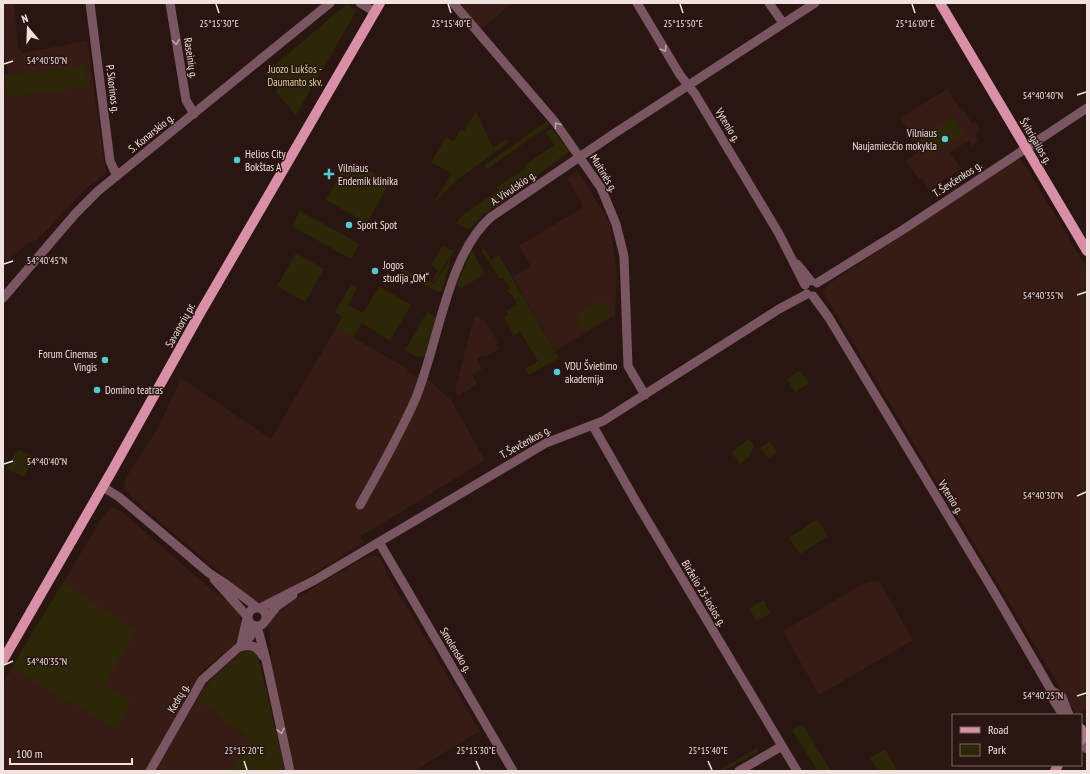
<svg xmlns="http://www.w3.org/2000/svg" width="1090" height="774" viewBox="0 0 1090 774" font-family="'PT Sans Narrow',sans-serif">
  <rect width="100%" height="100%" fill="#291611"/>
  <path fill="#371c16" d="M3,3h11l4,45 4,5 65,-12 19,132 -22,17 -47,50 -8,2 -22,20 -4,-4v-183l5,-1 -5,-23z
    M456,3h56l-32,27z
    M947,89l15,23 2,-1 8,12 3,-1 5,8 -3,2 -1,6 2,3 -6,5 -4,-5 -18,11 11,17 -32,21 -7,-12 -3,1 -13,-18 14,-10 -20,-33z
    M1021,159l66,109v439l-8,8 -3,-1 -10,-17 -243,-405 4,-7 9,-6 181,-119z
    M578,171l32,53 7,51 -2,40 -60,36 -42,-74 18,-11 -12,-20 63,-38v-4l-15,-26z
    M479,316l3,5 2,-1 14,22 -2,2 3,5 -15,8 -1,-2 -6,4 5,10 -10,6 5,9 -19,12 -3,-5 19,-74z
    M336,328l72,41 -1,3 10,5 1,-3 6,2 27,24 34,60 -115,71 -10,4 4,7 -85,53 -10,5 -11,2 -5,-2 -120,-101 -7,-9 -2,-9 34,-53 23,-50 90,61z
    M112,507l9,4 94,82 19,12 6,8 1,21 -7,11 -33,27 -56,99h-142v-88l99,-165z
    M370,555l7,1 6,5 3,11 94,159 -66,40h-120l-22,-102 -3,-46 4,-8 8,-6 43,-28z
    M879,581l34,59 -94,55 -36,-64 80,-47z
    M245,648l12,4 28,119h-130l52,-89z"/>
  <path fill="#2b2707" d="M347,4l10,6 -61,105 -20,-23 2,-3 -13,-16z
    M86,65l2,22 -81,10 -2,-21z
    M476,111l17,37 13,-9 3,3 -52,38 -24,24 19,-30 -21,-12 15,-25 8,4 7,-12 3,2z
    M953,117l11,17 -35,22 -11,-17z
    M547,121l3,4 -63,44 -3,-3z
    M552,129l18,22 -87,64 -14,15 -13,-7 8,-9 35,-24 -2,-3 29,-19 -1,-3 29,-20 -8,-13z
    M347,162l5,2 1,-2 37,20 -23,41 -41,-23z
    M300,211l60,33 -9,15 -59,-33z
    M442,246l12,5 -20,31h-2l6,-11 -7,-6z
    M484,248l7,12 8,-5 60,103 -30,17 -4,-6 13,-8 -18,-29 -7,4v-3l-9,-15 4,-3 -2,-4 11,-6 -2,-3 2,-1 -10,-11 3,-2 -7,-10 -3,1 -19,-29z
    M472,250l13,24 -24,14 -4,-4z
    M296,253l28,16 -19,33 -28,-16z
    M452,256l-10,35 -4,1 -39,-21 3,-3 32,16z
    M351,284l7,3 -10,18 15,8 16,-27 32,19 -21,36 -28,-18 -9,15 -17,-10 6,-11 -7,-5z
    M599,302h5l5,6v9l-21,13 -7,-1 -5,-9 2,-7z
    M427,312l9,5 -10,33 2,1 -2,5 -9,1 -12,-7z
    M800,370l9,13 -14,9 -8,-13z
    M749,439l5,6 -6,13 -8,6 -9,-12z
    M770,441l7,12 -9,5 -8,-10z
    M18,449l16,8 -10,20 -17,-8z
    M817,519l11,17 -28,18 -11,-16z
    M63,582l74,49 -33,54 28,16 -16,28 -105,-61z
    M763,600l8,13 -14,8 -8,-12z
    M251,649l6,3 28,119h-54l6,-12 4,1 10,-18 -6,-4 1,-4 -24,-14 1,-3 -25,-15 14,-22 32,-28z
    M802,724l29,47h-13l-26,-41z
    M757,748l2,3 -35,20h-6z
    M885,749l12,21 -1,1h-18l-8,-13z"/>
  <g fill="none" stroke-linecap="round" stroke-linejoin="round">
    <path stroke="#795661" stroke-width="9" d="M90,3l20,158 7,15
      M170,3l16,97 8,14
      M360,3l15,9
      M453,3l102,119 46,66 15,36 8,32 4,110 17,29
      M637,3l43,72 15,19 83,138 27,53
      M769,3l14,20
      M797,264l14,17
      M817,283l87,-54 183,-121
      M813,296l16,22 168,279 54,93 2,9 10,16
      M3,298l73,-85 22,-22 232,-188
      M593,426l45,79 159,266
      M103,487l16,10 90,76 17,11 32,24
      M360,505c19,-34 39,-69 55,-105 23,-54 32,-145 76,-183l124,-84 200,-130
      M379,542l134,229
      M214,579l33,37
      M248 617a9 9 0 1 1 18 0a9 9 0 1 1-18 0Z
      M260,608l55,-28 231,-137 57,-22 176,-112 28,-15
      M266,620l11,-14 16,-11
      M257,626l9,34 24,111
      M241,644l6,-26
      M240,647c11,-3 16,-2 23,9
      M1051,690l11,7 7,18
      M1081,742l6,7
      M150,771l52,-91 48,-43 4,-11
      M739,771l43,-25"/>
    <path stroke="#af7788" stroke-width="10" d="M1081,729l3,7 -3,4
      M1055,771l3,-6"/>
    <path stroke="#d990a7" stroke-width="10" d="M940,3l147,248
      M3,660l110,-191 86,-154 181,-312"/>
  </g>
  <defs><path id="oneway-chevron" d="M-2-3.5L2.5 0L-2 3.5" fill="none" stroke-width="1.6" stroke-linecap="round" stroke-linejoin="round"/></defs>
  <g stroke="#bba3a6">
    <use href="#oneway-chevron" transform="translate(176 42) rotate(82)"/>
    <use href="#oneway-chevron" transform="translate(664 49) rotate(59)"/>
    <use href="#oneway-chevron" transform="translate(557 125) rotate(-127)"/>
    <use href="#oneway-chevron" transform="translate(281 731) rotate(77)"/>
  </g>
  <path fill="none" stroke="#f1e2df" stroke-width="1.5" d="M216,4l3,9M448,4l3,9M680,4l3,9M912,4l3,9M4,64l9,-3M1077,95l9,-3M4,264l9,-3M1077,295l9,-3M4,464l9,-3M1077,496l9,-4M4,665l9,-4M1077,696l9,-3M244,761l3,9M476,761l4,9M708,761l4,9"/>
  <g fill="#52cbd7" stroke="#291611" stroke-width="1.5">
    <circle cx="945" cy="139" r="4"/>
    <circle cx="237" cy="160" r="4"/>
    <path d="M327 168h4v4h4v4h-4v4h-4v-4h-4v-4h4z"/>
    <circle cx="349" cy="225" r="4"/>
    <circle cx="375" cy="271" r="4"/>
    <circle cx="105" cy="360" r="4"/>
    <circle cx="557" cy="372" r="4"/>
    <circle cx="97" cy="390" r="4"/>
  </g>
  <g text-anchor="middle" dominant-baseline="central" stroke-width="3" stroke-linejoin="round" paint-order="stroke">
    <g font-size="11" fill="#f1e2df" stroke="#291611">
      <text transform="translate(191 58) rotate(81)">Raseinių g.</text>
      <text transform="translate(113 89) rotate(83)">P. Skorinos g.</text>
      <text transform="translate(728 125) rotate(59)">Vytenio g.</text>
      <text transform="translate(151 133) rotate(-39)">S. Konarskio g.</text>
      <text transform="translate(1036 141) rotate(59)">Švitrigailos g.</text>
      <text transform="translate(604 173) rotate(59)">Muitinės g.</text>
      <text transform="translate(957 179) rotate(-33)">T. Ševčenkos g.</text>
      <text transform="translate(513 188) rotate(-34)">A. Vivulskio g.</text>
      <text transform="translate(180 325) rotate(-61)">Savanorių pr.</text>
      <text transform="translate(525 442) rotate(-29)">T. Ševčenkos g.</text>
      <text transform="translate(951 497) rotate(59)">Vytenio g.</text>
      <text transform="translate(704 593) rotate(59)">Birželio 23-iosios g.</text>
      <text transform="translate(456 650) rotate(59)">Smolensko g.</text>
      <text transform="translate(178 698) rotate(-60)">Kedrų g.</text>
    </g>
    <g font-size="11" fill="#dcd498" stroke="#291611">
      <text x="295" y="69">Juozo Lukšos -<tspan x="295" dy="13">Daumanto skv.</tspan></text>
    </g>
    <g font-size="11" fill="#f1e2df" stroke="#291611" text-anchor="start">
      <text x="937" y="133" text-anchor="end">Vilniaus<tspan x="937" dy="13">Naujamiesčio mokykla</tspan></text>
      <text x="245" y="154">Helios City<tspan x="245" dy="13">Bokštas A</tspan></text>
      <text x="338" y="168">Vilniaus<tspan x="338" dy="13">Endemik klinika</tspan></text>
      <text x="357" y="225">Sport Spot</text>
      <text x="383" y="265">Jogos<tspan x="383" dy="13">studija „OM“</tspan></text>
      <text x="97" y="354" text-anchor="end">Forum Cinemas<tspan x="97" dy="13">Vingis</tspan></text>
      <text x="565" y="366">VDU Švietimo<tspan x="565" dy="13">akademija</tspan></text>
      <text x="105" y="390">Domino teatras</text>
    </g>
  </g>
  <g font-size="10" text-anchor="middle" fill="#f1e2df" stroke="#291611" stroke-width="3" stroke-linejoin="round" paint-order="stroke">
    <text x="451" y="27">25°15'40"E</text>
    <text x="683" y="27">25°15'50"E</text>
    <text x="219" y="27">25°15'30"E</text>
    <text x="915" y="27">25°16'00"E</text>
    <text x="47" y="64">54°40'50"N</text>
    <text x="1043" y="99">54°40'40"N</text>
    <text x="47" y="264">54°40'45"N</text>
    <text x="1043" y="299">54°40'35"N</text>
    <text x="47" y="465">54°40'40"N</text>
    <text x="1043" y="499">54°40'30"N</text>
    <text x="47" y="665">54°40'35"N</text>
    <text x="1043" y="699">54°40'25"N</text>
    <text x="244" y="754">25°15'20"E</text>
    <text x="476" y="754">25°15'30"E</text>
    <text x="708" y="754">25°15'40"E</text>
  </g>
  <rect width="1090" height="774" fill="none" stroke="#f1e2df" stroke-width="8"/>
  <rect x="952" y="714" width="130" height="52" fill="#291611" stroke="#796863"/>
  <rect x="960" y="727" width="20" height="6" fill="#d990a7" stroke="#796863"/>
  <text x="988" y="734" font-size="12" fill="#f1e2df">Road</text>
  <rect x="960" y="744" width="20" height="12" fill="#2b2707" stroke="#796863"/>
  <text x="988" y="754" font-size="12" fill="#f1e2df">Park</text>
  <g transform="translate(28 28) rotate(341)" stroke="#291611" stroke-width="3" paint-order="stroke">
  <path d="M0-3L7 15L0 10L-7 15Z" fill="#f1e2df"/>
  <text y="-6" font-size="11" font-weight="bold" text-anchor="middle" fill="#f1e2df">N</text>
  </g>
  <path d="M10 758v6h122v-6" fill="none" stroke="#f1e2df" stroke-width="2"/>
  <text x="16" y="758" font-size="12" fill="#f1e2df" stroke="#291611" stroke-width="3" paint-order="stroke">100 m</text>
</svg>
